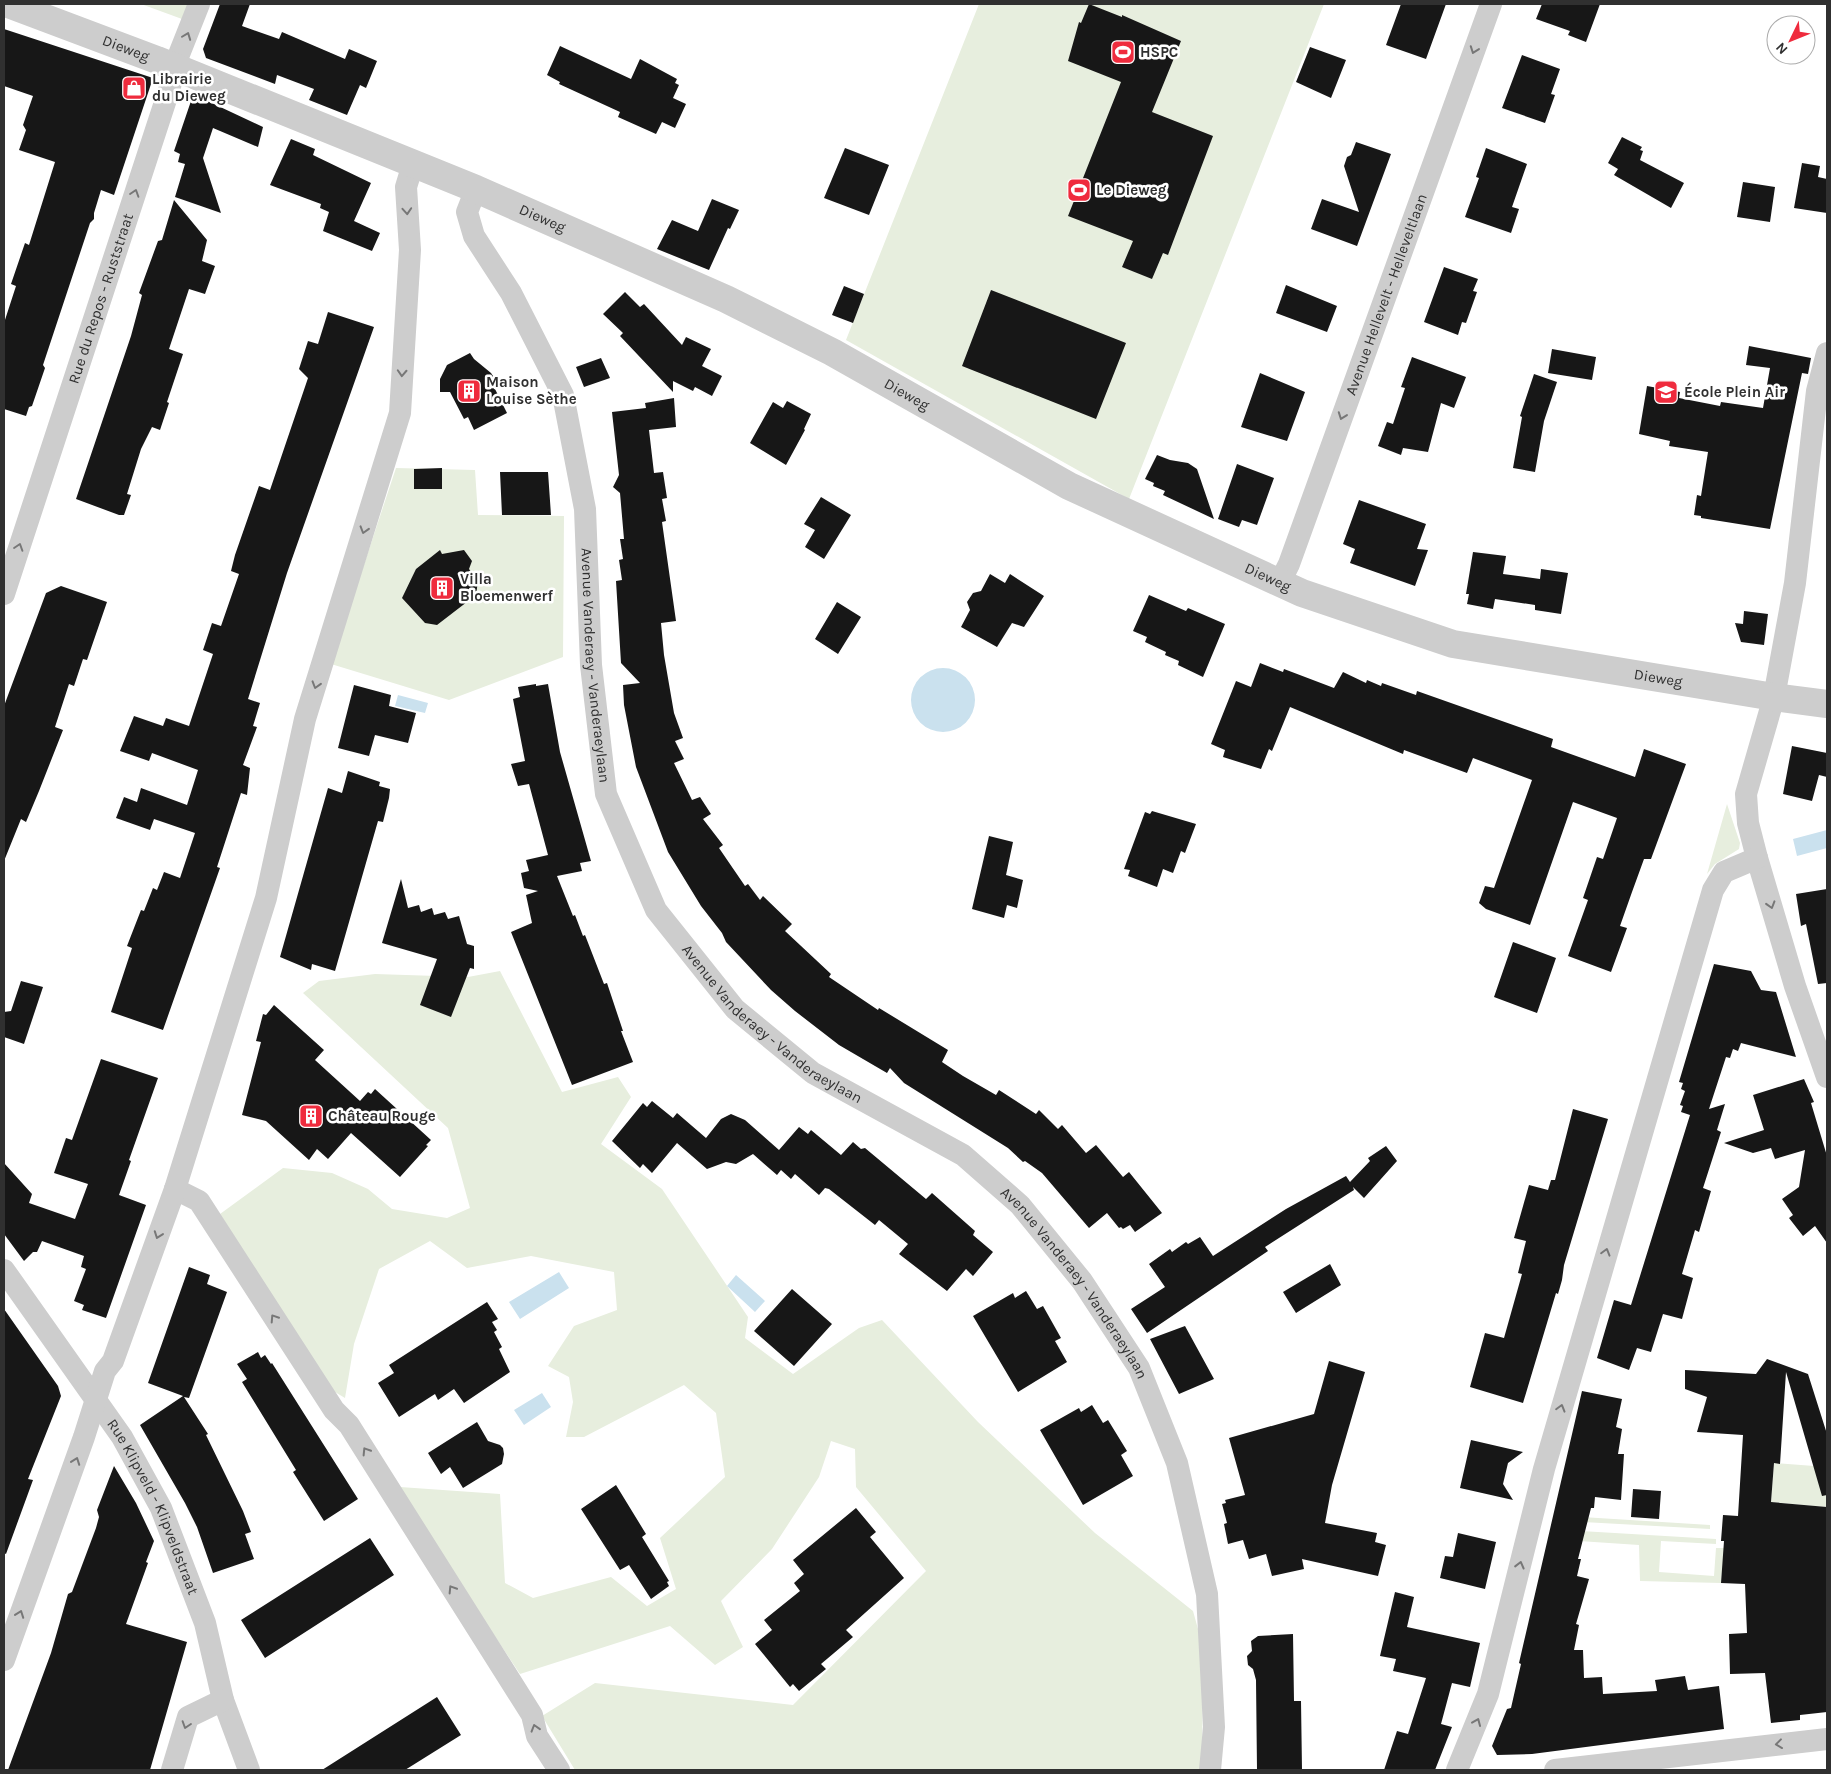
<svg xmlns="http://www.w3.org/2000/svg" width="1831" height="1774" viewBox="0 0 1831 1774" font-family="Karla,sans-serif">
  <rect width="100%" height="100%" fill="#fff"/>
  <path fill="#e7eede" d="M141,4h47l-6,15z
    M979,4h345l-195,495 -283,-159z
    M396,468l79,2 3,45 86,1 -1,141 -114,43 -118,-36z
    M1727,804l13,39 -1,6 -24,15 -8,10z
    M500,971l62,121 56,-15 13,20 -30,47 61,45 86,128 -3,21 48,36 66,-46 23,-8 96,102 117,111 98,78 10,36 -1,123h-627l-33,-54 53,-33 198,22 133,-134 -70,-84 -1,-38 -24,-8 -12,36 -47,72 -51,52 22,46 -28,18 -45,-39 -150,48 -48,-72 -72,-115 100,7 5,89 28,15 78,-21 36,29 29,-17 -16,-51 65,-61 -9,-64 -32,-28 -100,52h-18l7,-35 -4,-25 -21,-11 26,-40 43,-16 -3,-38 -83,-16 -64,12 -37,-27 -51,28 -25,75 -9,54 -15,-9 -110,-175 63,-46 49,5 36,16 24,20 55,9 23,-10 -22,-80 -145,-135 16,-12 56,-7 93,3z
    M1774,1463l53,4v40l-56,-5z
    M1566,1516l144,9v4l-145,-8z
    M1564,1530l152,9v5l-55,-3 -2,31 55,4 2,-28h8l-3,35 -81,-2 -1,-36 -75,-5z"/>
  <path fill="#cae1ee" d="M911 700a32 32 0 1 1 64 0a32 32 0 1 1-64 0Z
    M398,695l30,8 -3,10 -30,-7z
    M1827,830v18l-30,8 -4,-17z
    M559,1272l10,16 -49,31 -11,-17z
    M736,1275l29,26 -10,11 -28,-26z
    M542,1393l9,14 -27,18 -10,-15z"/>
  <path fill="#171717" d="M220,4h30l-8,22 37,13 3,-7 63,27 4,-10 28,12 -11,27 -6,-3 -13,30 -38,-15 5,-11 -37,-14 -2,9 -69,-26 -3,-9z
    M1089,4l33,13v-2l59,26 -29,71 61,24 -45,119 -5,-2 -11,26 -30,-12 11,-26 -65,-25 53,-134 -53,-21 11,-39 2,1z
    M1401,4h45l-20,55 -40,-14z
    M1542,4h58l-14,38 -18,-7 2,-4 -34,-12z
    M4,29l149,49 -39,117 -13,-5 -7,23v6l-4,4 -47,142 2,3 -13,38 -3,1 -3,9 -22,-7v-86l12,-37 -5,-2 14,-41 4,2 26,-83 -36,-12 7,-20 -3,-5 10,-29 -29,-10z
    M560,46l71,33 9,-20 37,20 -2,4 4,2 -6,13 13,6 -11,24 -13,-6 -6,12 -38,-17 2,-5 -61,-28 1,-2 -13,-7z
    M1310,47l36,13 -15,38 -35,-16z
    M1522,55l38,14 -9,25 4,1 -10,28 -43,-15z
    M199,97l64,30 -5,20 -45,-19 -10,30 18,55 -46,-16 10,-33 -7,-2 2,-8 -6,-3 17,-50z
    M1622,137l20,10 -2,3 3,1 -3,9 44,23 -13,25 -57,-33 4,-6 -10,-6z
    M291,139l24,10 -2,6 58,28 -17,38 26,12 -8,18 -49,-20 6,-19 -9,-4 1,-4 -51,-19z
    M1356,142l35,12 -34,92 -46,-17 11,-30 37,13 -15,-46 3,-9 4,-2z
    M845,148l44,17 -20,50 -45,-17z
    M1486,148l41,16 -15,43 7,2 -8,24 -46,-16 14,-39 -3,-1z
    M1802,163l18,3 -2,11 9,2v34l-33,-5z
    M1743,182l32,5 -5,35 -33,-5z
    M712,199l27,11 -9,19 -2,-1 -19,42 -52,-21 15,-29 26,11z
    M174,200l33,40 -5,21 13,5 -10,28 -16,-5 -20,60 14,5 -16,48 2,1 -9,27 -8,-3 -11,22 -14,45 4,1 -7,20h-5l-43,-16 55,-163 11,-41 -3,-2 19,-52 4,-1z
    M1444,267l34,12 -5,12 4,1 -11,31 -4,-1 -4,13 -34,-13z
    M1286,285l51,21 -10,26 -51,-19z
    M844,286l20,8 -11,29 -21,-8z
    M991,290l135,53 -30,76 -134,-53z
    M625,292l15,15 4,-3 38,41 4,-8 25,12 -9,17 20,10 -10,20 -17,-9 -2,4 -20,-10v11l-53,-56 3,-3 -20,-19z
    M328,312l46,15 -87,246 -39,126 12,4 -7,23 4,1 -14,38 7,3 -3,27 -6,-2 -24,74 3,1 -57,162 -52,-18 21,-64 -5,-2 14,-36 3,1 9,-23 4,2 7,-18 16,6 15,-45 -41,-14 -4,11 -34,-12 8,-21 13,5 4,-14 46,17 11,-35 -46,-17 -3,8 -29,-10 14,-35 29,10 3,-8 23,8 24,-72 -10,-4 9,-27 9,3 18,-52 -8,-3 4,-16 24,-69 11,4 38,-112 -9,-9 9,-28 10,3z
    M1749,346l62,12 -3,16 -6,-1 -32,156 -69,-11v-2l-7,-1 3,-20 4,1 7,-44 -39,-6 1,-5 -31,-7 8,-48 33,6 -1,6 41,8 1,-4 42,6 7,-40 -24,-3z
    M1552,349l44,8 -4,23 -44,-7z
    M470,353l4,6 17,14 4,6v10l12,24 -33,17 -6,-13 -4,2 -14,-27h-10v-13l7,-14z
    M1412,357l54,20 -12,31 -13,-5 -13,49 -25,-4 -2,7 -23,-9 9,-24 6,2 12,-36 -4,-1z
    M601,358l9,20 -26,9 -8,-20z
    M1260,373l45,19 -18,49 -46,-14z
    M1534,374l23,8 -13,39 -9,51 -22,-4 9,-51 -2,-1z
    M674,398l2,29 -27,3 5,43 9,-1 4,26 -5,1 4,22 -4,1 14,99 -15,2 3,32 10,58 9,25 -8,3 9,18 -10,4 18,37 8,-3 11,17 -8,5 20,26 -4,3 26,38 3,-2 12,16 3,-4 29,28 -7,7 46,43 -2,3 49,33 1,-2 69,42 -6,12 21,14 33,19 3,-5 37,24 3,-4 19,19 4,-4 24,28 10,-8 27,32 6,-5 33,41 -27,19 -5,-7 -7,4 -2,-2 -2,1 -12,-15 -18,15 -47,-55 -17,-12 -2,1 -15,-14 -104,-65 -14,-15 -3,5 -48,-28 -44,-34 -24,-21 -45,-48 -4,-9 -21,-27 -33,-54 -32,-85 -12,-62 -1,-20 17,-2 -19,-20 -5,-82 6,-1 -3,-20 4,-1 -3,-20h4l-4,-46 -7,-6 6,-12 -7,-63 34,-4 -1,-5z
    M787,401l24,13 -7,15 1,1 -19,35 -36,-22 23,-41 10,6z
    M1157,455l13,5 18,3 9,6 17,50 -51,-24 2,-4 -12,-5 1,-3 -9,-4z
    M1237,464l37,14 -17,47 -15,-5 -3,7 -21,-8z
    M442,468v21h-28v-20z
    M500,472h48l3,43h-49z
    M821,497l30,18 -27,44 -19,-12 10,-17 -11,-6z
    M1359,500l67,24 -9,25 11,1 -13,36 -65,-23 5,-14 -12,-5z
    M440,550l2,4 22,-4 8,11 -3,8 9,12 -2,14 -39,30 -12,-2 -23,-25 14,-29z
    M1473,552l33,4 -3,18 37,5 1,-10 27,4 -7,41 -26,-4v-5l-40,-6 -2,10 -26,-5 2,-10h-3z
    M990,574l15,9 5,-9 34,22 -20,31 -12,-4 -15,24 -36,-20 9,-17 -3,-8 6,-9 8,-2z
    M61,586l46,16 -20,58 -4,-1 -9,27 -5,-2 -14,43 8,3 -24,61 -13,31 -5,-3 -17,42v-155l42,-113z
    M1149,595l37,16 2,-3 37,16 -22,53 -25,-12 1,-4 -14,-6 1,-3 -21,-10 2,-5 -14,-6z
    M837,602l24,15 -23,37 -23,-15z
    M1744,611l24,3 -4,31 -23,-3 -6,-19 8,1z
    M1260,663l23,9 1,-3 50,19 9,-16 23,11 1,-3 14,6 1,-3 34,12 1,-4 136,48 -2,8 84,30 9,-28 42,15 -35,95h-7l-12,33 -12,34 7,2 -16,44 -43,-16 20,-56 -5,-2 14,-41 6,2 14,-41 -44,-16 -43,123 -44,-16 -7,-6 6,-17 9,2 38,-108 -59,-22 -6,15 -63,-23 -1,4 -113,-47 -18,44 -3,-2 -8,20 -38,-12 2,-7 -14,-6 25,-63 15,6z
    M536,684v2l12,-2 12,68 31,109 -11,2 2,8 -25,5 16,40 2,-1 8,21 2,-1 19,49 3,-1 16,48h-2l12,31 -61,23 -61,-153 21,-9 -6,-28 12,-4 -14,-3 -3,-15 8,-2 -3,-11 22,-5 -19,-71 -11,2 -7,-22 14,-3 -12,-62 7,-2 -2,-10z
    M354,685l37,10 -2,11 27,7 -8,30 -33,-8 -6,21 -31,-8z
    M1792,746l35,7v24l-8,-2 -7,26 -29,-7z
    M348,771l32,11 -1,4 11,3 -1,9 -6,24 -5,-1 -43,150 -23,-7 -1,6 -31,-13 48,-169 14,5z
    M1152,811l44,13 -11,29 -4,-2 -8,22 -10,-4 -6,18 -29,-11 2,-6 -6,-1 21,-57 5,2z
    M989,836l24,6 -7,33 17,5 -6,28 -10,-3 -3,13 -32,-9z
    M401,879l7,29 11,-3 2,7 11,-4 2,7 11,-3 3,7 11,-3 8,28 7,2v23l-4,-1 -19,49 -31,-12 17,-46 -55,-16z
    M1827,889v94l-9,1 -12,-60 -5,2 -5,-32z
    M1513,942l43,16 -19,55 -43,-16z
    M1714,964l37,7 10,19 15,2 20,65 -55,-14 -3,8 -5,-2 -3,9 -4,-1 -17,52 16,-5 -8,26 4,2 -18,56 8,3 -12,41 -4,-2 -13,44 11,4 -11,41 -19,-5 -12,38 -14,-4 -8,22 -32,-12 17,-58 17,5 59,-190 -9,-3 2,-6 -3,-1 5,-14 -4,-2 2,-6 -4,-1z
    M21,981l22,6 -19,57 -20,-7v-25l7,-1z
    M274,1005l50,45 -9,10 45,41 8,-9 3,2 4,-5 56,51 -5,5 2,1 -28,31 -49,-44 -23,26 -11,-10 -8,11 -43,-39 -24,-6 19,-73 -5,-1 7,-27 3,1z
    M101,1059l57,19 -29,82 2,1 -12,34 27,10 -40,113 -24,-8 2,-5 -10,-4 12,-32 -5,-2 3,-11 -42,-15 -5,11h-4l-9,9 -20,-27v-71l28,31 -3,9 46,16 13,-35 -34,-11 12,-35 6,2z
    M1804,1079l10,23 -3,1 16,53v87l-12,-17 -12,10 -14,-18 4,-3 -11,-16 17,-12 6,-37 -30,9 -4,-11 -18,5 -29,-10 40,-13 -11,-35z
    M652,1101l21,17 4,-5 29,25 15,-19 10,-5 14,6 34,30 20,-23 9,7 3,-4 30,25 12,-13 8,7 4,-1 61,51 6,-6 43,38 -2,4 20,17 -20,24 -7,-7 -19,22 -48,-37 9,-10 -29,-24 -4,5 -46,-36 -4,-1 -6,7 -24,-21 -4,5 -10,-9 -4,5 -24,-21 -17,10 -10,-2 -19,7 -30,-26 -25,30 -9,-9 -3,4 -28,-27 31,-38 4,4z
    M1573,1109l35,10 -44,146 -2,15 -4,14 -2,-1 -33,110 -53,-16 15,-54 19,5 18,-64 -4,-1 8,-32 -12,-3 15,-53 19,5 3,-10h4z
    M1386,1146l11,15 -33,37 -11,-11 1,3 -89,57 3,4 -121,82 -16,-24 34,-22 -16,-23 21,-15 2,3 14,-10 2,2 12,-7 13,19 73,-47 60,-33 4,6 20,-21 -2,-3z
    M1330,1264l11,21 -45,28 -13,-21z
    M189,1267l21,8 -3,9 20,8 -38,106 -5,-1 24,37 -2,1 37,76 8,21 -6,2 9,25 -41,14 -16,-46 -12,-24 -45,-78 43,-29 -35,-13z
    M792,1289l40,35 -38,42 -40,-35z
    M1026,1291l11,18 6,-3 18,32 -6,3 12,21 -49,30 -45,-76 40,-23 2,5z
    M487,1302l11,17 -6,3 5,8 -3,2 8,15 -3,2 11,23 -46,31 -10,-14 -16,11 -3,-6 -36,23 -21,-34 16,-10 -5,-8z
    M4,1309l54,77 3,10 -33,83 5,1 -27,74 -2,-1z
    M1185,1326l29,53 -35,15 -29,-55z
    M258,1352l3,6 4,-3 6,9 1,-1 86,136 -34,22 -31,-49 3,-2 -54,-88 5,-3 -10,-15z
    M1767,1359l41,15 19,60v61l-5,1 -36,-124 -6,92 -6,-1 -3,39 56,5v205l-27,3v5l-29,3 -6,-50 -35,1 -1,-40 18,-1 -2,-49 -24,-1 3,-42h-3l2,-26 15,1 5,-81 -46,-3 10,-35 -22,-8v-19l71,4z
    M1329,1361l36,11 -33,113 -7,38 52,10 -2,9 11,3 -8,31 -76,-17 2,10 -32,7 -6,-22 -17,5 -6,-19 -15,4 -4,-20 3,-1 -5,-19 4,-1 -1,-3 20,-5 -16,-57 85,-24z
    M1582,1391l40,8 -6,28 6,2 -4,25h6l-3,46 -26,-3 -1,11h-3l-13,51h3l-4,17 12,3 -13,45 3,1 -5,25h9l1,28 18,-1 1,17 54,-3 -2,-11 30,-4 3,14 31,-4 5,43 -192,25 -35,1 -5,-9 15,-37 4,-1 10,-44 -2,-1z
    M1092,1405l11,18 5,-3 19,31 -6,4 12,21 -50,29 -43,-75 39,-22 2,4z
    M477,1422l11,19 12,4 3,3 1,6 -2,10 -39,24 -13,-21 -9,7 -13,-21z
    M1471,1440l52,12 -15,11 -5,21 10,16 -53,-12z
    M114,1466l22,37 18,38 -8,21 2,1 -22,61 61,18 -37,128h-142l43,-117 17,-59 4,-2 24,-64 3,-11 -2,-7z
    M616,1485l30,49 -4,3 27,44 -2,1 2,4 -18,13 -22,-34 -9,5 -39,-61z
    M1633,1489l28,2 -2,28 -28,-2z
    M856,1508l20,24 -6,5 34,41 -58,52 7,7 -32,27 5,5 -27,22 -6,-7 -3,3 -35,-43 17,-14 -8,-10 36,-29 -6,-8 10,-9 -11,-14z
    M1458,1533l38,9 -11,47 -45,-11 5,-22 8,1z
    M370,1538l24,37 -129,83 -24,-38z
    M1395,1592l19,5 -7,30 73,16 -10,44 -18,-4 -11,41 11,3 -17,43h-51l13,-39 11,3 18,-56 -33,-7 3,-12 -16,-3z
    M1293,1634l1,67h7l1,69h-45l-1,-90 -3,-11 -5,-4 -1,-9 5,-5 -1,-10 7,-5z
    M437,1697l24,38 -56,35h-83z"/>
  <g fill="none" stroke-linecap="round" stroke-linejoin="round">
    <g stroke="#cdcdcd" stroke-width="22">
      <path id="s1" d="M476,189l-9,23 7,24 37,57 52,102 22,114 6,156 15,129 50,116 79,99 78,64 150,82 57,50 62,76 57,87 38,95 30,131 7,133 -4,43"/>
      <path d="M1827,353l-10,38 -22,192 -21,114 -28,97 2,29 9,35 38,128 32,91"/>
      <path id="s2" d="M1279,584l10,-20 202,-560"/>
      <path id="s3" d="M4,594l166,-507 4,-20 25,-63"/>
      <path d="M175,1189l24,12 135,209 15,15 183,290 5,21 22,34"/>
      <path id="s4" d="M4,1270l118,167 39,71 44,115 18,77 26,70"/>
      <path d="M4,1660l80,-223 21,-66 8,-10 62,-172 91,-291 39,-179 95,-306 10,-163 -4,-63 7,-23"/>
      <path d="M172,1770l16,-53 35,-17"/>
      <path d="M1457,1770l31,-76 56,-225 169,-579 11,-18 33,-14"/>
      <path d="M1555,1770l272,-31"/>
    </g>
    <path stroke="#cdcdcd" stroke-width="28" id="s5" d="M8,4l149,56 319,129 250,110 106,53 237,134 233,107 151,51 321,53 53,7"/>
  </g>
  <defs><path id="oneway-chevron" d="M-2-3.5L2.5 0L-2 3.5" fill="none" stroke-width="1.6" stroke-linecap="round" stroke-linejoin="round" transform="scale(1.25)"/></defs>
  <g stroke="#777">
    <use href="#oneway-chevron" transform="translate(187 36) rotate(-69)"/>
    <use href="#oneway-chevron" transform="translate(1474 50) rotate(110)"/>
    <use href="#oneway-chevron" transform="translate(135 193) rotate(-72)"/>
    <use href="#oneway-chevron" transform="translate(407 211) rotate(86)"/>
    <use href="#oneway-chevron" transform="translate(402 373) rotate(93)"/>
    <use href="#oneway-chevron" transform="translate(1342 416) rotate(110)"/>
    <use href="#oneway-chevron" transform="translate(364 530) rotate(107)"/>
    <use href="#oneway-chevron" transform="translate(19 547) rotate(-72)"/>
    <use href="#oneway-chevron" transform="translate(316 685) rotate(107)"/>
    <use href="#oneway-chevron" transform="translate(1771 905) rotate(73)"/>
    <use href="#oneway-chevron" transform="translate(158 1235) rotate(110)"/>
    <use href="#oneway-chevron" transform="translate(1606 1252) rotate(-74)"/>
    <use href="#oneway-chevron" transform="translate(274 1318) rotate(-123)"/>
    <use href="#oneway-chevron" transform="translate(1561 1408) rotate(-74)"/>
    <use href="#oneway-chevron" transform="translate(366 1451) rotate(-122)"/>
    <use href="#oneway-chevron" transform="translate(76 1461) rotate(-70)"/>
    <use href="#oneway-chevron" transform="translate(1520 1565) rotate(-76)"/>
    <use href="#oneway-chevron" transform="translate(452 1589) rotate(-122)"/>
    <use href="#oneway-chevron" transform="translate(20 1614) rotate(-70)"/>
    <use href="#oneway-chevron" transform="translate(1477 1722) rotate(-67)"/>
    <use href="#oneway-chevron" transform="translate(186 1725) rotate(108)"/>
    <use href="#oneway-chevron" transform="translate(535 1728) rotate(-107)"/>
    <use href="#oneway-chevron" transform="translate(1779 1744) rotate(173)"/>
  </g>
  <defs>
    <g id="stadium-square" transform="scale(1.25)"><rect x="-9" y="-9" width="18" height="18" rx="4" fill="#ef2b3d" stroke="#fff"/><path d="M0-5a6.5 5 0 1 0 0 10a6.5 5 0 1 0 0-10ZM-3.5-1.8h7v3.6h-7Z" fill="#fff"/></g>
    <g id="shop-square" transform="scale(1.25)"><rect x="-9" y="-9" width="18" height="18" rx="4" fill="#ef2b3d" stroke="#fff"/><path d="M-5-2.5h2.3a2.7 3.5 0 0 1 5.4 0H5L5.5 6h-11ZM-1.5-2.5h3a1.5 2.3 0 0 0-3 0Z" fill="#fff"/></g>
    <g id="building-square" transform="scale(1.25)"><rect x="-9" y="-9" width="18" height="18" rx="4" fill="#ef2b3d" stroke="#fff"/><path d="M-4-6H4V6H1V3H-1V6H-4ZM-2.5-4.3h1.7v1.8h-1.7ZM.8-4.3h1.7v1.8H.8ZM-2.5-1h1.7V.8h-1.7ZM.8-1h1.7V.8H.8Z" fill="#fff"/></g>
    <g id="school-square" transform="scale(1.25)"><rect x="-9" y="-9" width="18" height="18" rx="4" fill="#ef2b3d" stroke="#fff"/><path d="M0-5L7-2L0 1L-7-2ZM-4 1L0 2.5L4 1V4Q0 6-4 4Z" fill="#fff"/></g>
  </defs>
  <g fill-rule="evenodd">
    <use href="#stadium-square" x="1123" y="52"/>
    <use href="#shop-square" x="134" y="88"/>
    <use href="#stadium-square" x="1079" y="190"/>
    <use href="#building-square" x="469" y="391"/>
    <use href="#school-square" x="1666" y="392"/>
    <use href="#building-square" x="442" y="588"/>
    <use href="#building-square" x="311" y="1116"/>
  </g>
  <g text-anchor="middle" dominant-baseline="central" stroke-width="5" stroke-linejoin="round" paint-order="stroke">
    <g font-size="15" fill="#303030" stroke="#fff">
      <text stroke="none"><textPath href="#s5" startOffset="126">Dieweg</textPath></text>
      <text stroke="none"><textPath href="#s5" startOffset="576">Dieweg</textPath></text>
      <text stroke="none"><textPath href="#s2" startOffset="309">Avenue Hellevelt - Helleveltlaan</textPath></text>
      <text stroke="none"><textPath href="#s3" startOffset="311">Rue du Repos - Ruststraat</textPath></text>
      <text stroke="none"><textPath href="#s5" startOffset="981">Dieweg</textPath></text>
      <text stroke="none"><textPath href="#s5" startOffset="1386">Dieweg</textPath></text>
      <text stroke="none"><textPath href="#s1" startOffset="505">Avenue Vanderaey - Vanderaeylaan</textPath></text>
      <text stroke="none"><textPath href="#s5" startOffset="1791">Dieweg</textPath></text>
      <text stroke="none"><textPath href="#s1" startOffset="925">Avenue Vanderaey - Vanderaeylaan</textPath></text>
      <text stroke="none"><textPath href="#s1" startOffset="1330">Avenue Vanderaey - Vanderaeylaan</textPath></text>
      <text stroke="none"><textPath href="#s4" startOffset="281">Rue Klipveld - Klipveldstraat</textPath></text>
    </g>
    <g font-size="15" font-weight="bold" fill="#303030" stroke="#fff" text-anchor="start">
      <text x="1140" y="52">HSPC</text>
      <text x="152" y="79">Librairie<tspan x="152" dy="17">du Dieweg</tspan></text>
      <text x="1096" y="190">Le Dieweg</text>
      <text x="486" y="382">Maison<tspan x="486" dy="17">Louise Sèthe</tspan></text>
      <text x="1684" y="392">École Plein Air</text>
      <text x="460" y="579">Villa<tspan x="460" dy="17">Bloemenwerf</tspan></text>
      <text x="328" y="1116">Château Rouge</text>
    </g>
  </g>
  <rect width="1831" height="1774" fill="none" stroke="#303030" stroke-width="10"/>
  <g transform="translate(1791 40) rotate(227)"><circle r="24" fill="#ffffff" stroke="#acacac"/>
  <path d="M0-4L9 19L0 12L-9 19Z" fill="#ef2b3d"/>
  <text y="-8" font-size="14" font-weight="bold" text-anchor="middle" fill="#303030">N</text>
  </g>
</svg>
